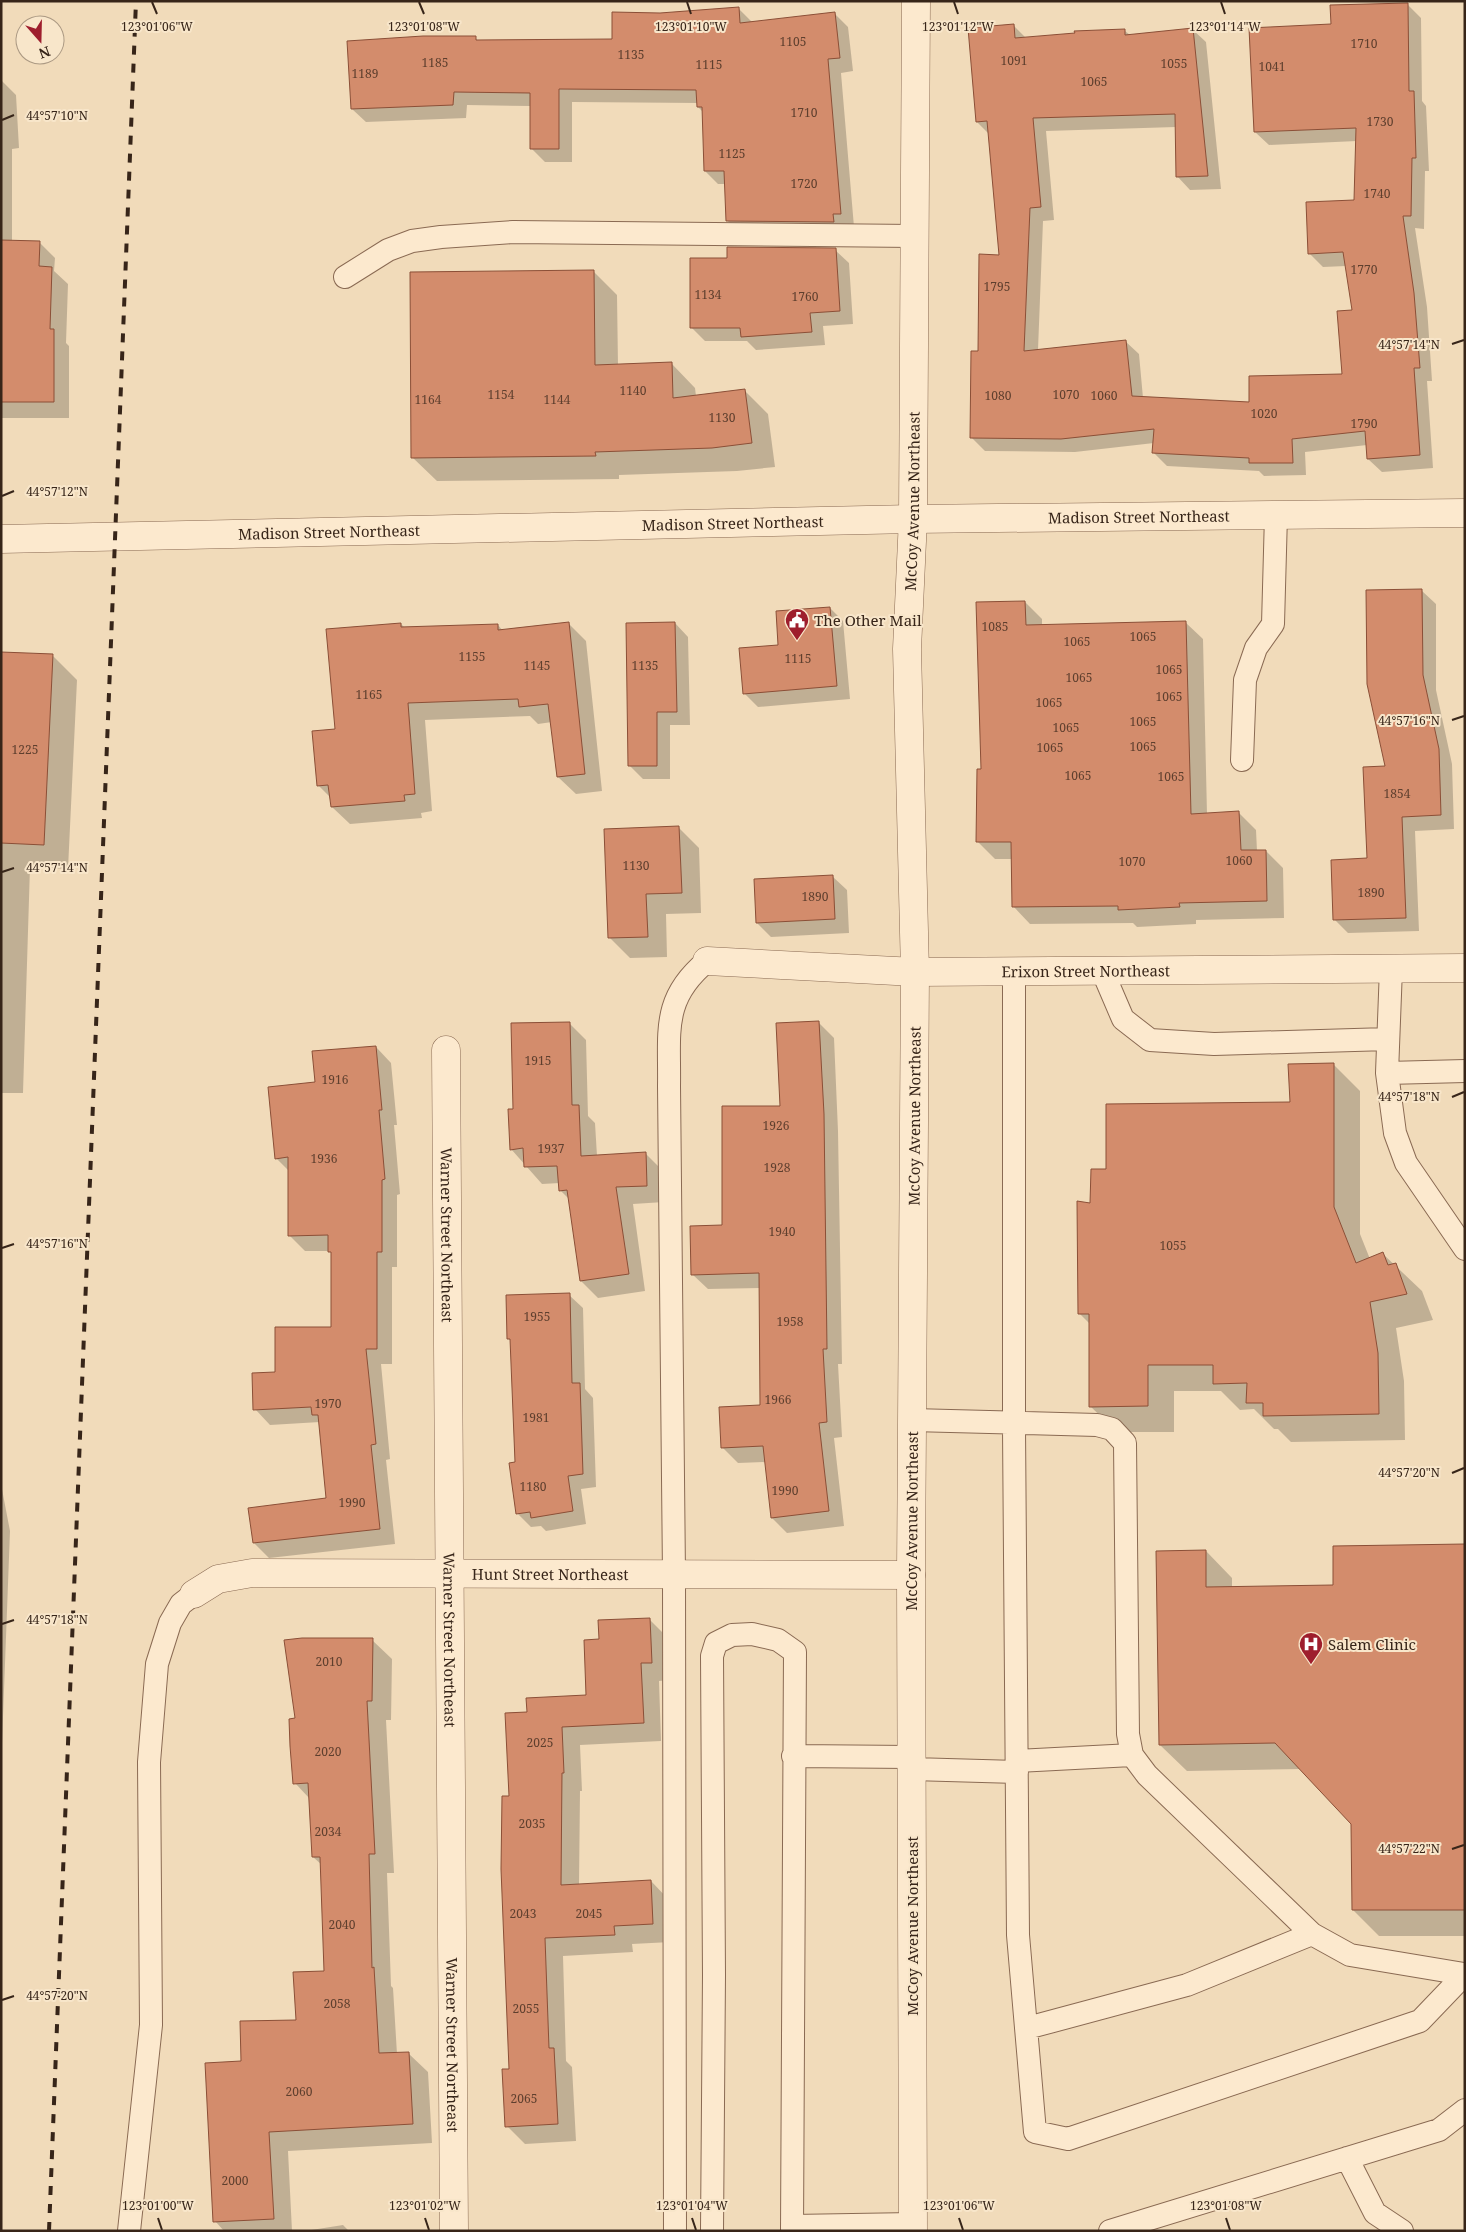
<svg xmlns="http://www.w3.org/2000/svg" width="1466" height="2232" viewBox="0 0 1466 2232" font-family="'Noto Serif',serif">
  <rect width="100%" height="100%" fill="#f1dbba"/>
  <path fill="#0003" d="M1408,5l13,13 1,83 4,5 3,65h-4l-1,58 -9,-1 12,79 5,74h-5l6,87 -51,4 -14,-13 -1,-14 -62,7 1,23 -42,1 -5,-5 -92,-5 -14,-14 1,-9 -79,9 -90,-1 -13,-13 7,-86 21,-96 -11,-122 -12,-12 37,-96 12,12 99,-7 5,4 62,-6 14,13 15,147 -31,1 -13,-14 -1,-49 -130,4 8,89 -11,1 -5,129 87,-9 14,13 4,44 107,5 94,-28 9,-64 -7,-45 -23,1 -14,-14 46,-51 2,-61 -88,4 -14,-13 77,-107z
    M739,9l13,13 83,-8 13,13 5,44 -12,2 13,154 -114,7 -13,-14 -2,-36h-7l-13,-13 -2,-59 -5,-5v-4l-126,-1v60h-27l-14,-14v-42l-64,-1 -1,13 -100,4 -14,-13 123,-71 3,3 135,-1 47,-26z
    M1,80l15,15 3,53 -7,1v92l27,1 16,16 -1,13 14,13 -2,59 3,3v72h-68z
    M835,250l14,13 4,61 -30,2 2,19 -69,5 -9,-9h-42l-14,-14 37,-67z
    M593,271l24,24 1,71 53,-3 24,25 1,8 48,-6 24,24 7,53 -38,4 -118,4v4l-182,2 -25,-24z
    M1422,591l14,13v86l16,74 2,65 -39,2 4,100 -71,2 -13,-13 33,-61z
    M1025,602l17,17v7l143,-4 18,17 4,175 31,-2 18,18 1,21h9l17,17 1,50 -88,2v4l-59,3 -4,-4 -103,1 -17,-18 -1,-47h-17l-18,-18 5,-71z
    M830,608l13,13 7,78 -92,8 -14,-14 35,-47z
    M568,623l18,18 16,150 -26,3 -18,-17 -6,-55 -14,2 -8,-8 -105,4 7,91 -11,2 1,5 -72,6 -18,-17 -1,-9 -13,-13 18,-55 65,-106 4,4 93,-3 5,6z
    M675,623l13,14 2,88h-20v54h-27l-14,-14z
    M1,653l52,3 24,24 -9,189 -38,-2 -7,226h-22z
    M678,827l21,21 2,65 -35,1 1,43 -37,1 -20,-20z
    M833,877l14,13 2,43 -78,4 -14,-14z
    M818,1022l16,16 4,93 4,233h-4l4,73 -8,1 10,88 -57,7 -15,-15 -6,-56 -28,1 -16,-16 39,-41 -1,-118 -52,1 -16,-15 32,-48 57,-119z
    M569,1023l17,17 2,76 7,7 2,33 48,-3 17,17 2,32 -31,2 12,87 -47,7 -17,-17 -12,-82 -9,-9v-7l-18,1 -31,-35 4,-39z
    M376,1047l15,16 6,62h-3l6,69 -3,1v72h-5v97h-11l9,95 -4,1 9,84 -126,14 -15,-15 74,-44 -8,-77 -50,3 -15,-16 22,-36 56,-45 -1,-74 -2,-3h-25l-16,-16v-64l-13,-13 40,-74z
    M1334,1065l26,26v143l10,25 13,-5 39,37 11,29 -37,8 8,53 1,59 -114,2 -13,-13h-4l-20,-20 -14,1 -19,-19h-47v41h-57l-27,-26v-82l-11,-11 12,-109 17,-34 184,-67z
    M569,1295l14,13 2,81 8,9 3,89 -15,2 5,35 -40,7 -5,-5 -10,1 -13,-13 -6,-172 -4,-4z
    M1,1484l9,47 -9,239z
    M1465,1545v391h-86l-26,-26v-87l-52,-54 -114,2 -27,-26 46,-194 26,27v10l103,-2z
    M649,1619l18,18 2,43 -10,1 2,60 -81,4 2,46h-2l-1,94 72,-4 18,19 2,42 -39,2 1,8 -70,4 3,105 6,6 4,74 -51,3 -18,-18 3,-56v-273l18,-84 59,-17 13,-55z
    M372,1640l20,19 -1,61h-5l8,153h-7l4,113 2,2 4,66 11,-1 20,19 4,71 -144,8 4,80h-68l-9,-10 27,-159 55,-41 28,-49 -3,-107 -9,-8 -3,-58 -15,-16 1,-63z
    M343,2225l6,6h-44z"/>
  <path fill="#d38c6c" stroke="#8b4f37" d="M1408,3l1,88h5l2,67h-4l-1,58h-8l11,77 6,75h-6l6,87 -53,4 -2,-28 -73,8 1,24h-44v-5l-97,-5 2,-24 -93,10 -91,-1 1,-87h7l1,-97 20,1 -12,-134 -11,1 -8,-94 46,-4 1,14 60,-5 -1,-2 51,-2v6l68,-7 15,148 -32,1 -1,-63 -142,4 8,89 -11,1 -6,143 102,-11 6,56 117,6v-26l93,-2 -5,-63 15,-1 -9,-58 -35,2 -2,-52 48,-2 2,-72 -102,4 -5,-104 82,-4 -1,-19z
    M739,7l1,16 95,-11 5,46 -12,1 13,155h-8l1,8 -108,-1 -2,-50h-20l-2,-64h-5l-1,-17 -137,-1v60h-29v-56l-76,-1 -1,13 -102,4 -4,-68 76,-5h53v4l136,-1v-27l48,1z
    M1,240l39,1 -1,25 13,1 -2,62h4v73h-53z
    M727,247l109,1 4,63 -30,2 2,19 -71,5 -1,-9h-50v-70h37z
    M594,270l1,95 77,-3 1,36 72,-9 7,54 -40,5 -117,4 1,4 -185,2 -1,-186z
    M1422,589l1,86 16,74 2,66 -39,2 4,101 -73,2 -2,-60 36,-2 -4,-91 22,-1 -18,-82 -1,-94z
    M1025,601l1,24 160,-4 5,193 48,-3 2,39h25l1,51 -88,2 1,4 -62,3v-4l-106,1 -1,-65h-35l1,-73h4l-5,-167z
    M830,607l7,79 -94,8 -4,-46 39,-3 -2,-34z
    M569,622l16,152 -28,3 -9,-73 -29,3 -1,-8 -110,4 7,91 -11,1 1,6 -74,6 -3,-22 -11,1 -5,-55 23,-2 -9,-100 75,-6v4l97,-3v6z
    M675,622l2,90h-20v54h-29l-2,-143z
    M1,652l52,2 -9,191 -43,-2z
    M679,826l3,67 -36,1 2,43 -40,1 -4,-109z
    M833,875l2,44 -79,4 -2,-44z
    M819,1021l5,93 3,235h-4l4,73 -8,1 10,88 -58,7 -8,-72 -42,2 -2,-41 41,-2 -1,-132 -68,2 -1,-49 32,-1v-119h58l-4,-83z
    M570,1022l2,83h7l2,51 65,-4 1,34 -31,1 13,87 -49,7 -13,-91 -8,1 -2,-25 -33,1 -1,-19 -13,2 -2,-41h5l-2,-86z
    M376,1046l6,64h-3l6,69 -3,1v72h-5v97h-11l10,95 -5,1 9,84 -127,14 -5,-35 78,-10 -8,-83h-6l-1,-8 -58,3 -1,-37 23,-1v-45h56v-75h-3v-17l-40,1v-79l-13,2 -7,-72 47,-5 -3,-31z
    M1334,1063v144l22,56 27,-11 5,13 8,-2 11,31 -37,8 8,51 1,61 -116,2v-13h-17l1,-20 -34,1v-19h-65v41l-59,1v-93h-11l-1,-113 13,2 1,-34h15v-65l184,-2 -2,-38z
    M570,1293l2,90h8l3,91 -15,2 5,35 -42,7 -1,-6 -14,2 -7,-51 6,-1 -5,-123h-3l-1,-44z
    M1465,1544v366h-113l-1,-86 -76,-81 -116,2 -3,-194 50,-1v37l127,-2v-39z
    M650,1618l2,45h-11l3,60 -82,4 2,46h-2l-1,112 90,-5 2,44 -39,2 1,9 -70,3 4,110h5l4,76 -53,3 -3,-58h7l-8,-200 1,-73h7l-4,-83 22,-1 -1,-14 60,-3 -2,-55 15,-1 -1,-19z
    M302,1638h71l-1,63h-5l8,153h-6l3,114 2,-1 5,86 30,-1 4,72 -144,8 5,87 -61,3 -8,-159 36,-2 -1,-40 56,-1 -3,-48 31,-1 -4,-114h-8l-4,-74 -15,1 -3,-38 -1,-27 6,-1 -11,-78z"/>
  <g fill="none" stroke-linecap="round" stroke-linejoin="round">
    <g stroke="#8a6a53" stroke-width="24">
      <path id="service" d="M345,277l43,-27 24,-9 29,-4 72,-5 402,4
        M1242,760l3,-80 11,-32 17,-24 3,-109
        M1391,968l-4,105 8,60 11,30 59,86
        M1102,970l21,49 27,21 64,4 174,-5
        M1014,971v458l4,506 17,197 33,7 352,-118 45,-47
        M1387,1073l78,-2
        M912,1420l185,5 15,4 13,14 3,291 4,21 15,20 165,159 38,21 114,19
        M793,1756l118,1
        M1017,1761l115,-6
        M912,1769l105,3
        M1027,2028l160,-43 125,-51
        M1347,2158l28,55 27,18
        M792,2226l121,-2
        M129,2231l22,-206 -2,-263 8,-98 13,-41 11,-19 13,-10
        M675,2231l-1,-656 -5,-489c1,-54 -8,-87 38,-125
        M712,2231l2,-256 -2,-319 4,-13 16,-8 20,-1 26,6 17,12 -3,579
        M1110,2231l329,-101 26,-20"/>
    </g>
    <g stroke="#8a6a53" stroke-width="29">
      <g id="minor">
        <path id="s1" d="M1,539l912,-20 552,-6"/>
        <path id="s2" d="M707,961l208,11 550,-4"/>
        <path id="s3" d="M446,1050l8,1181"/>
        <path id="s4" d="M194,1594l24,-15 34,-6 659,2"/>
        <path id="s5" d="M913,2231l-2,-656 4,-603 -8,-323 6,-130 3,-518"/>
      </g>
    </g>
    <use href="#service" stroke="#fce9ce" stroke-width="22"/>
    <use href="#minor" stroke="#fce9ce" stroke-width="28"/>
    <path stroke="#372519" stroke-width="4" stroke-dasharray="9 9" stroke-linecap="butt" d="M49,2231l87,-2230"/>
  </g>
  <path fill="none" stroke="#372519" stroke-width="2" d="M152,2l5,12M419,2l5,12M687,2l4,12M954,2l4,12M1221,2l4,12M2,120l12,-5M1452,344l12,-4M2,496l12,-5M1452,720l12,-4M2,872l12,-4M1452,1097l12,-5M2,1248l12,-4M1452,1473l12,-5M2,1624l12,-4M1452,1849l12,-4M2,2000l12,-4M158,2218l4,12M425,2218l4,12M692,2218l4,12M959,2218l4,12M1226,2218l4,12"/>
  <defs>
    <g id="civic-pin" transform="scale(1.25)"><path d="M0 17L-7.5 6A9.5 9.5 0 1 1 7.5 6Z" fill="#9e1e2d" stroke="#f8e6ca"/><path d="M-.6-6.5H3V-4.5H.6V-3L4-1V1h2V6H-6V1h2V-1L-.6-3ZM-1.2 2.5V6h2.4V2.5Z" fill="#fff"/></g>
    <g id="hospital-pin" transform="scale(1.25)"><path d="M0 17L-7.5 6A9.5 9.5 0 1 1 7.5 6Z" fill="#9e1e2d" stroke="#f8e6ca"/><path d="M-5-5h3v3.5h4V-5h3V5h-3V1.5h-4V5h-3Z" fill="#fff"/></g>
  </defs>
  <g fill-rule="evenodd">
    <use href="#civic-pin" x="797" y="620"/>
    <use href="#hospital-pin" x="1311" y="1644"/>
  </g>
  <g text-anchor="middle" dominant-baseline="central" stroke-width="4" stroke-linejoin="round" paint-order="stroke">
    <g font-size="12" fill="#5e3f2e">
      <text x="793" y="41">1105</text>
      <text x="1364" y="43">1710</text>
      <text x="631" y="54">1135</text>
      <text x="1014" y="60">1091</text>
      <text x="435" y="62">1185</text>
      <text x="1174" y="63">1055</text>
      <text x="709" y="64">1115</text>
      <text x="1272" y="66">1041</text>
      <text x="365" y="73">1189</text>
      <text x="1094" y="81">1065</text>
      <text x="804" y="112">1710</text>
      <text x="1380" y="121">1730</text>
      <text x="732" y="153">1125</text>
      <text x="804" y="183">1720</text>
      <text x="1377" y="193">1740</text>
      <text x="1364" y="269">1770</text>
      <text x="997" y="286">1795</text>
      <text x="708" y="294">1134</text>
      <text x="805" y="296">1760</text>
      <text x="633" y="390">1140</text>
      <text x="501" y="394">1154</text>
      <text x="1066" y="394">1070</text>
      <text x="998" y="395">1080</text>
      <text x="1104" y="395">1060</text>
      <text x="428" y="399">1164</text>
      <text x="557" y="399">1144</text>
      <text x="1264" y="413">1020</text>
      <text x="722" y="417">1130</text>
      <text x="1364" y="423">1790</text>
      <text x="995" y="626">1085</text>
      <text x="1143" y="636">1065</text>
      <text x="1077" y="641">1065</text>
      <text x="472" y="656">1155</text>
      <text x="798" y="658">1115</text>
      <text x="537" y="665">1145</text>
      <text x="645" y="665">1135</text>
      <text x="1169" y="669">1065</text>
      <text x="1079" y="677">1065</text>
      <text x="369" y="694">1165</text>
      <text x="1169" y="696">1065</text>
      <text x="1049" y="702">1065</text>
      <text x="1143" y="721">1065</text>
      <text x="1066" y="727">1065</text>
      <text x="1143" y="746">1065</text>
      <text x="1050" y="747">1065</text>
      <text x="25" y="749">1225</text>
      <text x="1078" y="775">1065</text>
      <text x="1171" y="776">1065</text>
      <text x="1397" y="793">1854</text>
      <text x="1239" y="860">1060</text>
      <text x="1132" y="861">1070</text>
      <text x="636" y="865">1130</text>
      <text x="1371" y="892">1890</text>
      <text x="815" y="896">1890</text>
      <text x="538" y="1060">1915</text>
      <text x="335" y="1079">1916</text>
      <text x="776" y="1125">1926</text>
      <text x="551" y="1148">1937</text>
      <text x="324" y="1158">1936</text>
      <text x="777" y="1167">1928</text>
      <text x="782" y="1231">1940</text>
      <text x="1173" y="1245">1055</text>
      <text x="537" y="1316">1955</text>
      <text x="790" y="1321">1958</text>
      <text x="778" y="1399">1966</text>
      <text x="328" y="1403">1970</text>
      <text x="536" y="1417">1981</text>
      <text x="533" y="1486">1180</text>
      <text x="785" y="1490">1990</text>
      <text x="352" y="1502">1990</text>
      <text x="329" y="1661">2010</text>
      <text x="540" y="1742">2025</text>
      <text x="328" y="1751">2020</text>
      <text x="532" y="1823">2035</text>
      <text x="328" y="1831">2034</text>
      <text x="523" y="1913">2043</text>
      <text x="589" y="1913">2045</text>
      <text x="342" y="1924">2040</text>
      <text x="337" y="2003">2058</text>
      <text x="526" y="2008">2055</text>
      <text x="299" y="2091">2060</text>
      <text x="524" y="2098">2065</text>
      <text x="235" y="2180">2000</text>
    </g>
    <g font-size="15" fill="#372519" stroke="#f8e6ca">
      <text stroke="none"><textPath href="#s5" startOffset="1730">McCoy Avenue Northeast</textPath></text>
      <text stroke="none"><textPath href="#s1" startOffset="1138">Madison Street Northeast</textPath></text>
      <text stroke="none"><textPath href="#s1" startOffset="732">Madison Street Northeast</textPath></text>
      <text stroke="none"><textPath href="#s1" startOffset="328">Madison Street Northeast</textPath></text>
      <text stroke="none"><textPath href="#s2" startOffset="379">Erixon Street Northeast</textPath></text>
      <text stroke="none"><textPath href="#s5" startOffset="1115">McCoy Avenue Northeast</textPath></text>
      <text stroke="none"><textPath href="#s3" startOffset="185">Warner Street Northeast</textPath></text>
      <text stroke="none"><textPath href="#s5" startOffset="710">McCoy Avenue Northeast</textPath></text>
      <text stroke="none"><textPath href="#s4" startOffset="361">Hunt Street Northeast</textPath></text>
      <text stroke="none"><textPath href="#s3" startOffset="590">Warner Street Northeast</textPath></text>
      <text transform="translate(912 1926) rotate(-90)">McCoy Avenue Northeast</text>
      <text stroke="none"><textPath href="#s3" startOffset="995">Warner Street Northeast</textPath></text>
    </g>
    <g font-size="15" fill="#372519" stroke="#f8e6ca" text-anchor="start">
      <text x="814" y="620">The Other Mail</text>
      <text x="1328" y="1644">Salem Clinic</text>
    </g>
  </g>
  <g font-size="12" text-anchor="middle" fill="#372519" stroke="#f8e6ca" stroke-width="4" stroke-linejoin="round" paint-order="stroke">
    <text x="157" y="31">123°01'06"W</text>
    <text x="424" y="31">123°01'08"W</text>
    <text x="691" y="31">123°01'10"W</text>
    <text x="958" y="31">123°01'12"W</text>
    <text x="1225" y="31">123°01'14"W</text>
    <text x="57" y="120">44°57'10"N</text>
    <text x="1409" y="349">44°57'14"N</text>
    <text x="57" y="496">44°57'12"N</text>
    <text x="1409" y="725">44°57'16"N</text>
    <text x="57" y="872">44°57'14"N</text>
    <text x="1409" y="1101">44°57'18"N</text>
    <text x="57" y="1248">44°57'16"N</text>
    <text x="1409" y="1477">44°57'20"N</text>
    <text x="57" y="1624">44°57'18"N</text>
    <text x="1409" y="1853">44°57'22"N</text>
    <text x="57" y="2000">44°57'20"N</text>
    <text x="158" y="2210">123°01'00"W</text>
    <text x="425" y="2210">123°01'02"W</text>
    <text x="692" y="2210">123°01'04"W</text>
    <text x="959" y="2210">123°01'06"W</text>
    <text x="1226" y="2210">123°01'08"W</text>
  </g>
  <rect width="1466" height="2232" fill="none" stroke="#372519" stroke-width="5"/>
  <g transform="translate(40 40) rotate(160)"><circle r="24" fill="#f8e6ca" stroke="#ab9983"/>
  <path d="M0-4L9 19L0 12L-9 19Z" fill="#9e1e2d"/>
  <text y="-8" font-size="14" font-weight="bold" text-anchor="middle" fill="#372519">N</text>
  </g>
</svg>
